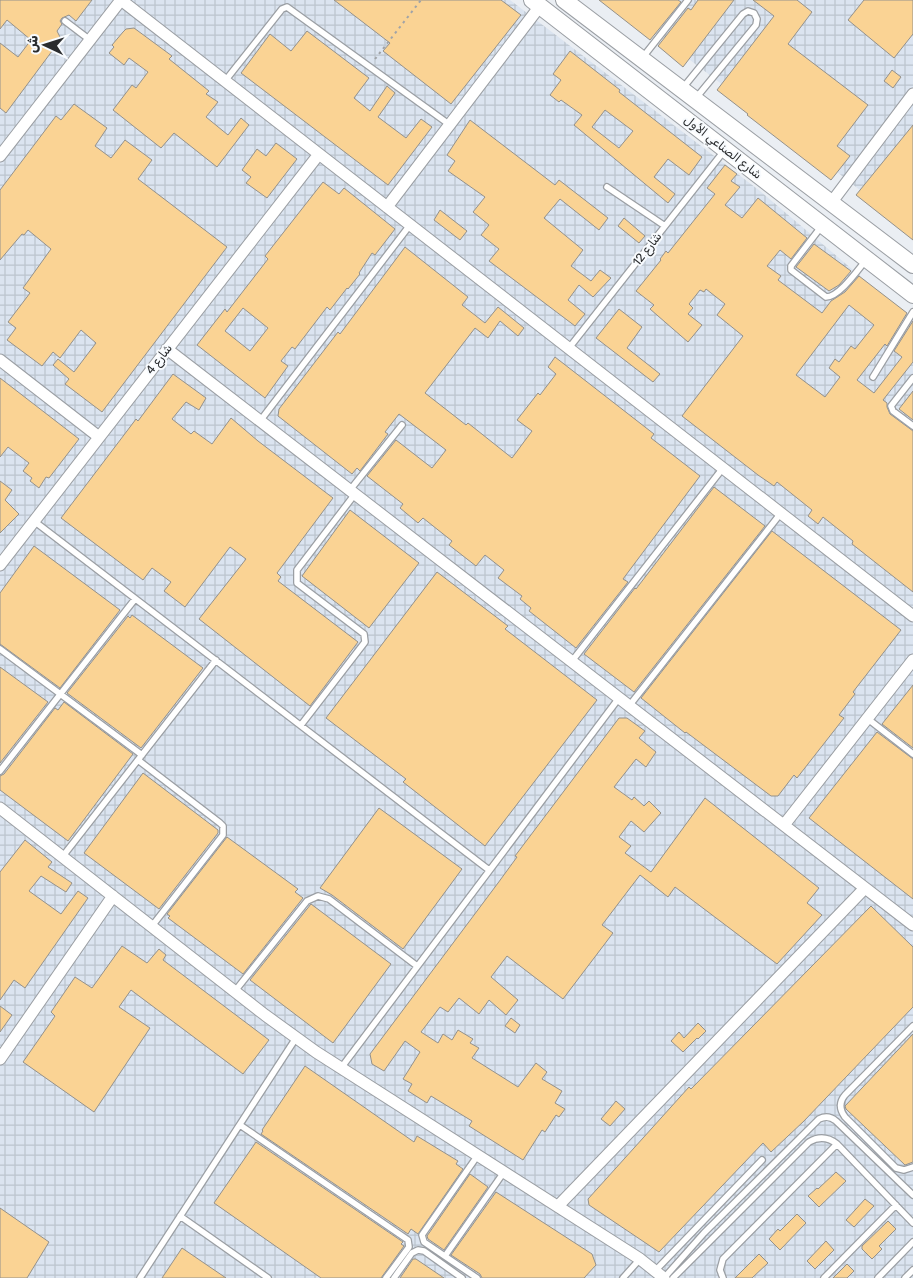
<svg xmlns="http://www.w3.org/2000/svg" width="913" height="1278" viewBox="0 0 913 1278" font-family="Rubik,Vazirmatn,sans-serif">
  <defs>
    <pattern id="industrial-grid" width="8" height="8" patternUnits="userSpaceOnUse" patternTransform="scale(1.25)"><rect width="8" height="8" fill="#dbe4f0"/><path d="M0 4h8M4 0v8" fill="none" stroke="#bcc4ce"/></pattern>
  </defs>
  <rect width="100%" height="100%" fill="#eaeef3"/>
  <path fill="url(#industrial-grid)" d="M0,0h510l250,191 119,101 34,26v960h-913z
    M611,0h302v232l-81,-64z"/>
  <path fill="#fad394" stroke="#94918b" fill-rule="evenodd" d="M0,0h92l-16,21 -7,-6 -7,3 -2,3 2,3 -5,7 4,8 -55,74 -6,-5v-65l18,14 13,-17 -24,-20 -7,9z
    M334,0h167l20,15 -70,89 -68,-53 7,-8z
    M599,0h79l3,2 -31,38z
    M698,0h36l-51,67 -25,-21 30,-38 3,2z
    M753,0h44l15,12 -24,32 80,61 -31,41 13,10 -19,24 -84,-65 1,-1 -31,-24 57,-74z
    M864,0h49v34l-19,24 -46,-38z
    M134,28l38,28 -3,3 40,32 -3,3 12,8 -12,15 22,18 13,-17 8,7 -32,42 -43,-34 -13,15 -48,-38 19,-25 4,3 12,-16 -19,-14 -5,7 -15,-12 5,-6 -2,-2 11,-13 3,-3z
    M307,31l62,47 -15,20 16,13 17,-25 8,7 -17,24 28,21 15,-19 11,8 -44,58 -147,-112 29,-39 21,17z
    M570,51l50,39 -1,2 83,65 -13,18 -21,-16 -14,18 21,17 -7,9 -94,-78 8,-10 -21,-15 -2,2 -9,-7 11,-15 -8,-6zM605,110l28,21 -14,17 -27,-21z
    M892,70l9,7 -8,11 -9,-7z
    M74,104l33,24 -12,18 16,12 14,-18 27,20 -14,19 89,68 -125,165 -37,-28 4,-5 -16,-14 5,-6 16,13 22,-29 -15,-13 -21,28 -7,-6 -11,14 -35,-26 9,-12 -8,-6 22,-29 -7,-5 28,-39 -23,-19 -4,5 -2,-1 -22,26v-70l56,-74 5,4z
    M470,120l85,65 4,-5 49,38 -9,12 -39,-31 -16,19 39,32 -12,16 20,15 9,-11 11,8 -18,19 -14,-12 -11,15 17,14 -10,12 -86,-65 10,-12 -18,-14 8,-10 -16,-13 12,-15 -37,-26 7,-10 -8,-6z
    M913,125v115l-57,-45z
    M276,143l21,16 -30,39 -21,-15 5,-6 -9,-7 15,-21 9,7z
    M725,165l12,9 -6,7 9,6 -15,18 17,13 16,-20 49,40 -16,21 -11,-9 -13,16 14,10 -3,4 44,33 9,-12 14,-9 14,-16 48,37 -20,33 -2,-2 -28,36 17,13 28,-36 -8,-6 19,-30v41l-30,38 4,3v4l3,7 23,17v161l-61,-48 1,-3 -30,-24 -5,7 -10,-8 4,-6 -35,-28 -3,4 -16,-11 -76,-59 61,-80 -26,-21 8,-11 -19,-15 -2,3 -4,-2 -11,14 4,4 -5,6 14,11 -14,17 -38,-33 4,-4 -18,-14 25,-31 -1,-1 6,-8 2,2 47,-59 -8,-6zM849,305l25,20 -19,24 -4,-3 -12,16 -4,-3 -6,9 11,9 -15,20 -29,-22z
    M323,182l16,12 5,-6 51,41 -20,26 -3,-2 -13,20 1,1 -12,15 -1,-1 -17,22 -3,-3 -32,42 -3,-2 -11,14 7,5 -23,32 -68,-53 28,-36 2,3 41,-53 -3,-3zM243,308l25,20 -18,23 -25,-20z
    M440,210l27,21 -7,9 -26,-20z
    M624,218l21,18 -6,7 -21,-17z
    M814,244l37,27 -12,14 -10,6 -33,-24z
    M405,247l63,50 -6,8 23,18 13,-16 26,21 -6,8 -18,-15 -12,17 -13,-10 -50,65 41,32 2,-2 44,35 20,-27 -15,-11 21,-27 2,2 16,-21 -8,-7 7,-10 99,77 -3,4 49,38 -77,103 5,3 -52,66 -47,-37 2,-3 -11,-9 2,-3 -24,-18 6,-8 -19,-15 -9,11 -27,-21 3,-4 -29,-23 -5,5 -18,-15 3,-4 -36,-28 29,-36 36,28 14,-18 -47,-36 -14,18 3,2 -28,37 -3,-3 -5,6 -74,-58 1,-7 59,-77 2,2z
    M619,309l23,18 -15,21 33,26 -7,8 -57,-44z
    M173,374l33,24 -7,12 -13,-8 -14,17 19,15 3,-3 18,13 19,-26 27,23 75,57 -56,75 4,4 -3,4 80,61 -48,64 -111,-87 47,-60 -16,-12 -45,60 -21,-16 7,-9 -19,-14 -9,12 -82,-62 69,-91 6,-8 2,2z
    M0,378l79,61 -30,39 -3,-1 -7,11 -9,-7 2,-3 -9,-7 6,-8 -21,-16 -8,10z
    M913,391v29l-14,-11z
    M0,481l12,9 -7,10 14,14 -19,19z
    M714,487l51,39 -131,166 -50,-38 51,-66 1,1z
    M350,510l69,53 -50,65 -67,-52z
    M772,531l129,99 -48,62 2,2 -16,21 5,3 -47,60 -3,-3 -16,21h-7l-85,-64 -1,1 -44,-35z
    M34,546l86,64 -60,78 -60,-44v-51z
    M437,572l71,54 -3,3 92,71 -112,146 -82,-64 3,-3 -80,-61z
    M132,615l71,53 -62,80 -74,-55 61,-77 2,2z
    M0,667l48,35 -48,61z
    M913,685v63l-31,-24z
    M64,702l69,52 -65,87 -68,-51v-14l4,-2 51,-66 3,2z
    M619,718h8l18,13 -6,7 17,14 -10,15 -10,-8 -22,28 18,13 2,-3 10,9 5,-5 12,12 -17,19 -13,-11 -12,16 12,9 -6,7 26,19 54,-74 114,90 -12,15 15,12 -45,49 -102,-77 -7,10 -28,-22 -38,50 11,8 -50,66 -56,-43 -16,21 27,23 -12,15 -17,-15 -10,14 -20,-16 -11,14 -8,-5 -19,25 17,11 5,-9 9,6 6,-10 15,9 -3,4 9,5 -7,10 46,29 18,-24 11,9 -5,7 20,12 -7,12 10,6 -6,8 -3,-2 -11,17 -3,-2 -19,30 -54,-34 3,-5 -41,-25 -4,7 -19,-12 4,-7 -9,-5 17,-27 -15,-11 -21,30 -12,-7 -2,-10 128,-171 19,-26 -2,-1z
    M877,732l36,27v140l-104,-81z
    M143,773l75,57v3l-59,76 -75,-56z
    M379,808l83,61 -59,80 -71,-54 -12,-7z
    M227,837l71,52 -3,3 8,6 -60,76 -75,-56 2,-2 -3,-2z
    M25,840l27,22 -4,5 24,16 -6,9 -25,-16 -12,15 32,23 17,-23 10,7 -63,90 -11,-8 -14,20v-128z
    M311,904l80,60 -58,79 -83,-63z
    M871,906l42,41v60l-109,114 -33,31 -8,-9 -104,109 -70,-47 -1,-6 101,-112 2,2z
    M122,946l25,17 12,-14 7,6 -3,5 106,80 -26,34 -112,-84 -12,17 31,21 -56,84 -71,-50 32,-46 -4,-4 24,-35 17,11z
    M0,1006l12,9 -12,17z
    M511,1018l9,7 -5,8 -10,-7z
    M698,1023l8,8 -8,8 -1,-1 -14,14 -12,-11 8,-9 5,6z
    M913,1034v128l-8,3 -59,-56 -1,-3z
    M305,1066l109,76 3,-6 41,25 -2,3 7,5 -45,65 -7,-5 -3,5 -147,-100 2,-3 -1,-1z
    M616,1101l9,8 -15,17 -9,-7z
    M256,1142l147,100 -2,2 3,2 -23,32h-60l-107,-75z
    M836,1172l10,9 -27,26 -11,-11 9,-8 1,1z
    M470,1174l18,13 -44,63 -16,-11 -1,-3z
    M496,1192l96,62 4,11 -12,13h-102l-2,-4 -29,-19z
    M865,1199l9,7 -20,21 -8,-7z
    M0,1208l49,34 -22,36h-27z
    M797,1214l9,9 -26,27 -11,-11 9,-10 2,2z
    M888,1221l8,8 -17,17 3,3 -10,10 -10,-10v-3z
    M826,1241l8,9 -19,19 -8,-8z
    M182,1248l44,30h-64z
    M759,1254l9,9 -16,15h-17z
    M413,1259h3l28,19h-44z
    M847,1264l7,7 -7,7h-14z"/>
  <g fill="none" stroke-linecap="round" stroke-linejoin="round">
    <g stroke="#9b9fa4" stroke-width="8">
      <path id="lane" d="M65,21l25,19
        M643,57l45,-57
        M225,81l57,-72 5,-2 163,118
        M682,89l61,-75 5,-3 6,2 3,6 -1,6 -60,73
        M607,187l58,39
        M821,227l-30,39v4l35,27c13,0 31,-26 40,-37
        M569,348l155,-197
        M873,377l40,-65
        M913,378l-22,28 2,5 20,15
        M260,421l150,-196
        M350,490l52,-65
        M34,521l455,349
        M0,649l142,106
        M572,661l151,-193
        M629,706l152,-193
        M868,719l45,35
        M301,725l64,-83 -1,-8 -67,-51v-13l58,-76
        M138,760l82,63 3,3v9l-71,91
        M0,771l135,-172
        M63,856l153,-196
        M235,991l72,-90 11,-5 11,3 88,67
        M913,1026l-68,69c-6,7 -6,14 0,22l51,51 8,2 9,-3
        M341,1068l278,-370
        M240,1125l168,115 1,7 -23,31
        M180,1216l88,62
        M445,1256l59,-84
        M655,1271l107,-111
        M140,1278l156,-240
        M394,1278l18,-25 6,-3 6,1 38,27
        M477,1278l-53,-36 -2,-7 56,-80
        M623,1278l17,-19
        M664,1278l40,-45 115,-114c6,-3 11,-3 17,2l77,74
        M673,1278l136,-136c10,-6 19,-5 28,2l76,79
        M723,1278l-3,-8 3,-11 114,-115
        M824,1278l72,-73
        M878,1278l35,-36
        M905,1278l8,-8"/>
    </g>
    <g stroke="#9b9fa4" stroke-width="13">
      <path id="street" d="M121,0l792,616
        M0,156l121,-156
        M831,203l82,-109
        M387,207l153,-201
        M167,349l746,576
        M0,360l99,77
        M0,565l319,-411
        M0,808l265,207 51,37 324,207 24,19
        M784,825l129,-165
        M0,1059l113,-163
        M558,1206l307,-318"/>
    </g>
    <g stroke="#9b9fa4" stroke-width="18">
      <path id="secondary" d="M532,0l381,295
        M564,0l349,265"/>
    </g>
    <path stroke="#a0a3a7" stroke-width="2" stroke-dasharray="2.5 4" stroke-linecap="butt" d="M375,59l46,-59"/>
    <use href="#lane" stroke="#fff" stroke-width="5.5"/>
    <use href="#street" stroke="#fff" stroke-width="11"/>
    <use href="#secondary" stroke="#fff" stroke-width="16"/>
  </g>
  <g text-anchor="middle" dominant-baseline="central" stroke-width="4" stroke-linejoin="round" paint-order="stroke">
    <g font-size="12" fill="#2a2c2e" stroke="#f8fbfe">
      <text transform="translate(723 147) rotate(38)">شارع الصناعي الأول</text>
      <text transform="translate(647 249) rotate(-52)">شارع 12</text>
      <text transform="translate(159 359) rotate(-52)">شارع 4</text>
    </g>
  </g>
  <g transform="translate(45 45) rotate(274)" stroke="#f8fbfe" stroke-width="4" paint-order="stroke">
  <path d="M0-4L9 19L0 12L-9 19Z" fill="#2a2c2e"/>
  <text y="-8" font-size="14" font-weight="bold" text-anchor="middle" fill="#2a2c2e">ش</text>
  </g>
</svg>
